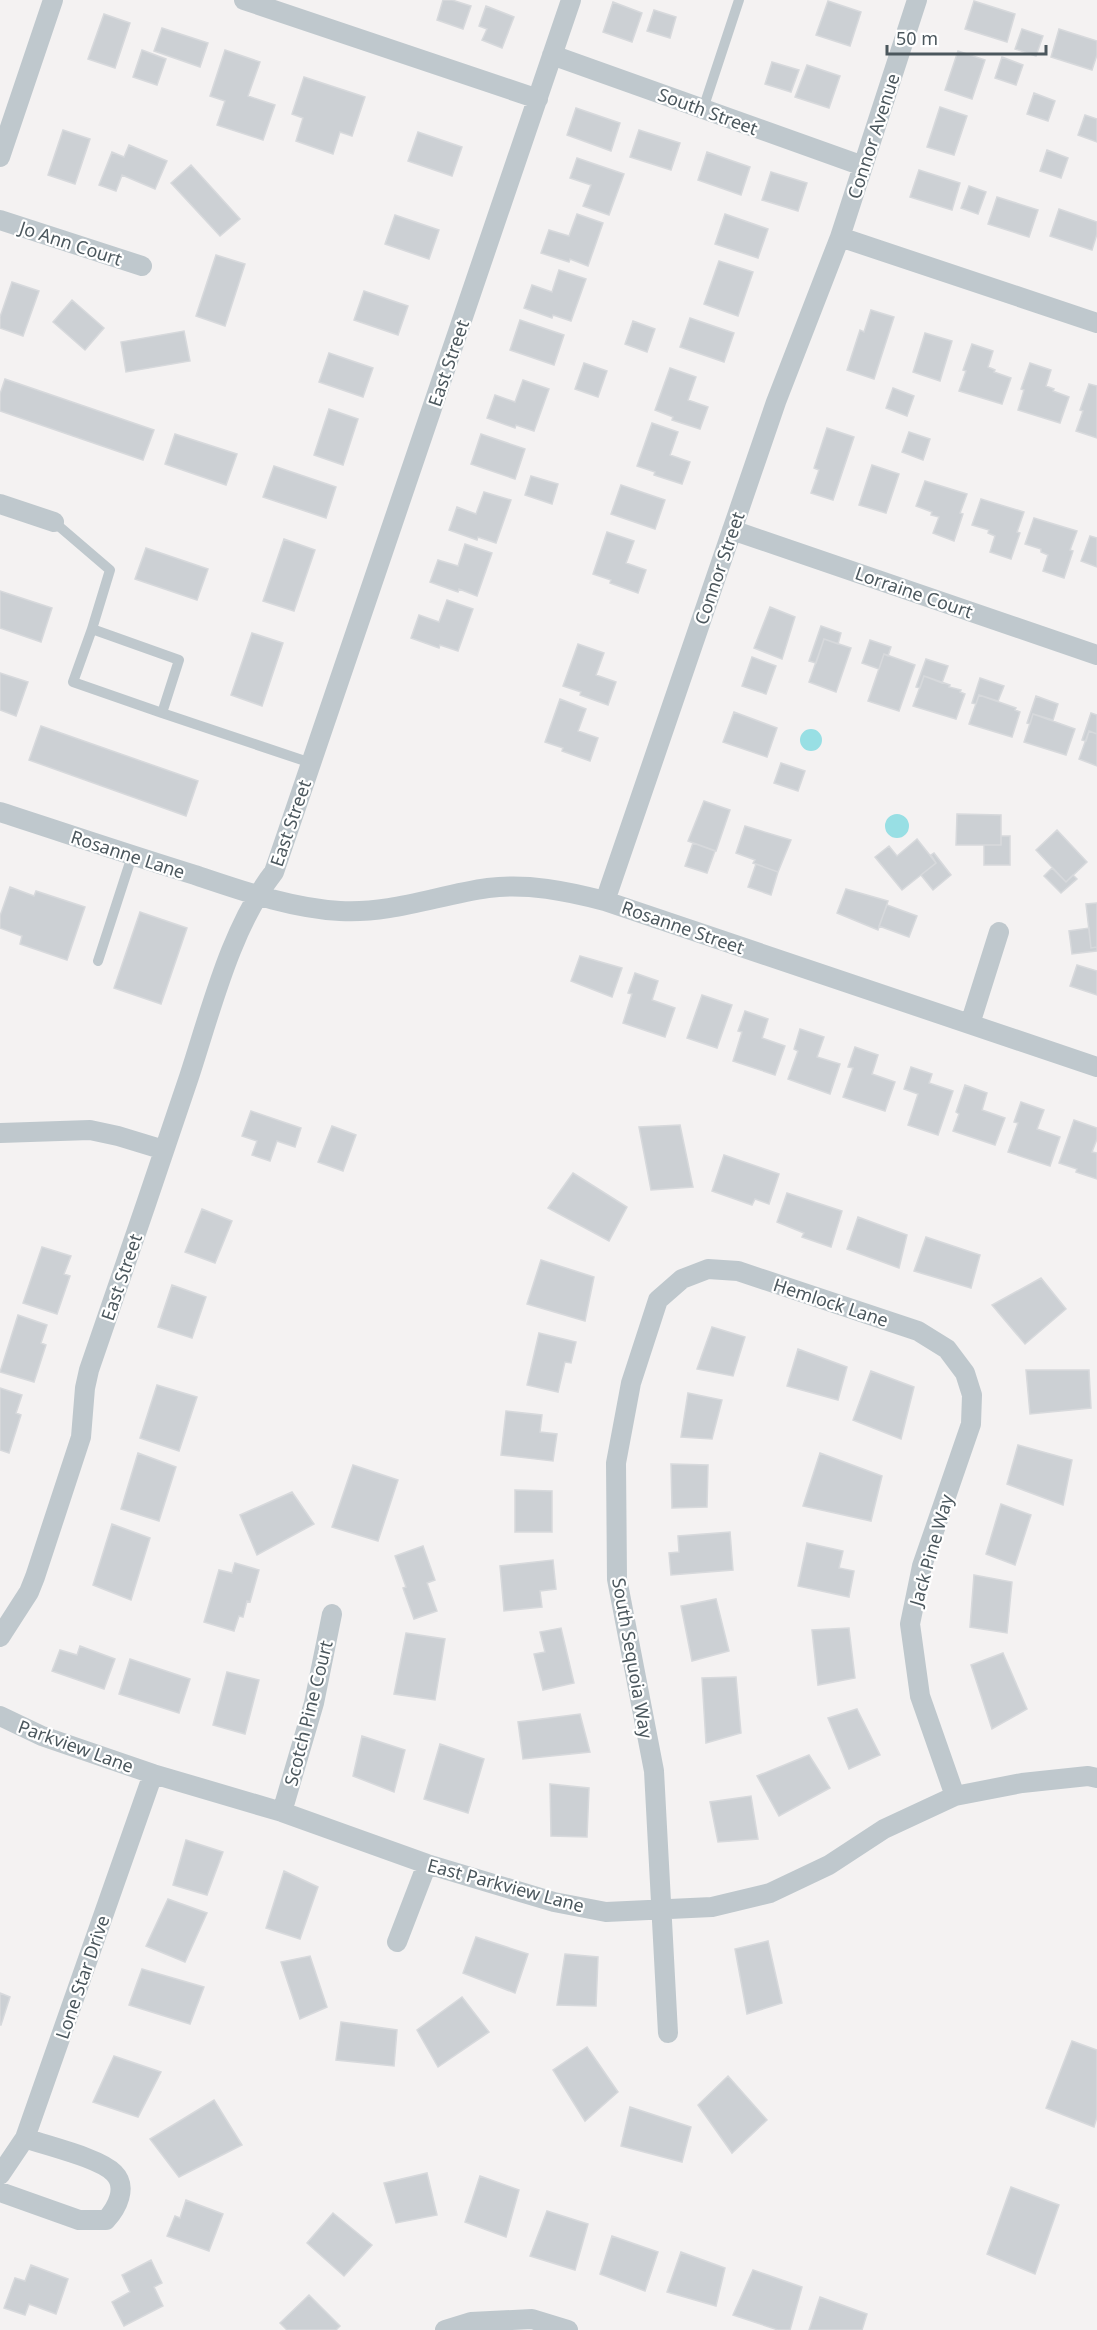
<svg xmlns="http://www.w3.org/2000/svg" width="1097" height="2330" viewBox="0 0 1097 2330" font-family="'Noto Sans',sans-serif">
  <rect width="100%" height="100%" fill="#f4f2f2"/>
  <path fill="#98dfe4" d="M800 740a11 11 0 1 1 22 0a11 11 0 1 1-22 0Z
    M885 826a12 12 0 1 1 24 0a12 12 0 1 1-24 0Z"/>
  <path fill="#ccd0d4" stroke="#d7d9dc" stroke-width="1.5" d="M443,0h9l19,6 -8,23 -26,-9z
    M828,1l33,11 -11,34 -34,-11z
    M974,1l41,13 -8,28 -42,-13z
    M613,2l29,11 -10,29 -29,-10z
    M486,6l28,11 -12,31 -20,-8 5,-11 -8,-3z
    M654,10l22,7 -6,21 -23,-7z
    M104,14l26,9 -15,45 -27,-9z
    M162,28l46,15 -8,24 -46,-16z
    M1022,29l21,7 -7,20 -21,-7z
    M1059,29l38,12v14l-5,15 -41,-13z
    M142,50l24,9 -9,26 -24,-8z
    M225,50l35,12 -12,34 27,9 -12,35 -46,-15 8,-24 -15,-5z
    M958,51l27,9 -13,39 -27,-9z
    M1002,57l21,8 -7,20 -21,-7z
    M772,62l27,8 -8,22 -26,-8z
    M807,65l33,11 -11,32 -34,-11z
    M304,77l61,20 -13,39 -12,-4 -7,22 -37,-13 7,-23 -11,-4z
    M1034,93l21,8 -7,20 -21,-7z
    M940,107l27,9 -13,39 -27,-8z
    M576,108l44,15 -9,28 -44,-16z
    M1085,115l12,4v23l-19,-7z
    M63,130l27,9 -15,45 -27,-9z
    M639,130l41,13 -9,27 -41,-13z
    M418,132l44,15 -10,29 -44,-15z
    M129,145l38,16 -12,28 -33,-14 -6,16 -17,-6 13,-33 12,5z
    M1047,150l21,8 -7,20 -21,-7z
    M707,152l43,15 -9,28 -43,-15z
    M577,158l47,16 -15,41 -26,-9 8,-21 -21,-7z
    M191,165l49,54 -20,17 -49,-53z
    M919,170l41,13 -8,27 -42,-13z
    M771,172l36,11 -9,28 -36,-11z
    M969,186l17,6 -8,22 -17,-6z
    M997,197l41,13 -9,27 -41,-13z
    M1059,209l38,13v12l-5,16 -42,-14z
    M577,214l26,9 -15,43 -18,-7 -1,3 -28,-9 8,-23 20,6z
    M725,214l43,15 -10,29 -43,-14z
    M395,215l44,15 -10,29 -44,-15z
    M216,255l29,9 -20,62 -29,-10z
    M719,261l34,11 -15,44 -34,-12z
    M559,270l27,9 -15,42 -18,-6 -1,3 -28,-10 8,-23 20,7z
    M12,282l27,9 -16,45 -23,-8v-11z
    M364,291l44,15 -10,29 -44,-15z
    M72,300l32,28 -19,22 -32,-28z
    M871,310l23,7 -20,62 -27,-9 13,-40 4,2z
    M690,318l44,15 -10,29 -44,-15z
    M520,320l44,15 -10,30 -44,-15z
    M633,321l22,8 -8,23 -22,-8z
    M184,331l6,30 -64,11 -5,-30z
    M925,333l27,8 -12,40 -27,-9z
    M972,344l21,7 -5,16 7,3 -1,2 17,6 -9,26 -43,-13 7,-20 -3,-1z
    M329,353l44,15 -10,29 -44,-15z
    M584,363l23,8 -9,26 -23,-8z
    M1030,363l21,7 -5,16 8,3 -1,2 16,6 -9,26 -42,-13 6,-20 -3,-1z
    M670,368l26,9 -8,23 20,7 -8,22 -28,-9 1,-3 -18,-7z
    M5,379l149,51 -11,30 -143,-49v-17z
    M523,380l26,9 -15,42 -18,-6 -1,3 -28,-10 8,-23 20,7z
    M1089,384l8,2v52l-21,-7 7,-20 -3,-1z
    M893,388l21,8 -7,20 -21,-8z
    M329,409l29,10 -15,46 -29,-10z
    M652,423l26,9 -8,23 20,7 -8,22 -28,-9 1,-3 -18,-6z
    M827,428l27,9 -21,63 -22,-7 8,-23 -5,-2z
    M909,432l21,7 -7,21 -21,-8z
    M175,434l62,20 -11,31 -61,-21z
    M481,434l44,15 -10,30 -44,-15z
    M872,465l27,9 -13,39 -27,-8z
    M274,466l62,21 -10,31 -63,-21z
    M531,476l27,8 -6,20 -27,-9z
    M925,481l42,13 -7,19 3,1 -9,27 -21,-8 6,-16 -8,-2 1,-3 -16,-6z
    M621,485l44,15 -10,29 -44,-15z
    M484,492l27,8 -15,43 -18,-6 -1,3 -28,-10 8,-23 19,7z
    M981,499l43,13 -7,20 3,1 -9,26 -21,-7 5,-16 -7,-3 1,-3 -17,-5z
    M1034,518l43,13 -7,19 3,1 -9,27 -21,-7 5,-16 -7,-3v-3l-16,-5z
    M607,532l27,9 -8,22 20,7 -8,23 -28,-10 1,-3 -18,-6z
    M1090,536l7,2v29l-16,-6z
    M284,539l31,11 -21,61 -31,-10z
    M465,544l27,9 -15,43 -18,-7 -1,3 -28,-10 8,-22 20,6z
    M146,548l62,21 -11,31 -62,-21z
    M0,591l52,17 -11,34 -41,-14z
    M447,600l26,9 -15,42 -18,-6 -1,3 -28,-10 8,-23 20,7z
    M770,607l25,10 -13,42 -28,-11z
    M821,626l20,7 -3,11 -14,-5 -8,24 -7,-2z
    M252,633l31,10 -21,63 -31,-11z
    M824,639l27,9 -15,44 -27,-10z
    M870,640l21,7 -3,9 -4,-2 -5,15 -17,-6z
    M578,644l26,9 -8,22 20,7 -8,23 -28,-10 1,-3 -18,-6z
    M884,654l31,11 -16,46 -31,-10z
    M752,657l24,9 -10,28 -24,-8z
    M926,659l22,7 -6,17 -18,-7 -4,12 -4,-1z
    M0,673l28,9 -12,34 -16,-6z
    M924,676l26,9 -1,2 12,3 -1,2 5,2 -9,25 -43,-13z
    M980,678l24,8 -6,15 -19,-6 -3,9 -4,-1z
    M979,695l37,13 -1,2 5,2 -8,25 -43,-13z
    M1036,696l22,8 -5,16 -20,-6 -3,10 -3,-1z
    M560,699l26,10 -8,22 20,7 -8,23 -28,-10 1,-3 -18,-6z
    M734,712l43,16 -10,29 -44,-15z
    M1091,713l6,2v19l-8,-3 -3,10 -4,-1z
    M1033,714l42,15 -9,26 -42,-13z
    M41,726l157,55 -12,35 -157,-56z
    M1089,731l8,3v32l-18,-7z
    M781,763l24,8 -7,20 -24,-8z
    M704,801l26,9 -14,41 -28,-10z
    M957,814l44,1v30h-45z
    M745,826l46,14 -13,32 -25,-9 2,-3 -19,-7z
    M1057,830l30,32 -21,20 -30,-32z
    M1001,836h9v29h-26v-20h17z
    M917,839l19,24 -34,27 -27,-33 14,-11 8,10z
    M693,843l22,8 -8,22 -22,-7z
    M934,853l17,22 -18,15 -12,-15 15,-12 -5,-8z
    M756,864l22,8 -7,23 -23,-8z
    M1052,868l14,14 7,-7 4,4 -16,14 -17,-17z
    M10,887l24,9 2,-5 49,16 -18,53 -47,-16 2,-8 -22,-8v-12z
    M846,889l42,12 -10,29 -41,-17z
    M1097,903v44l-6,1 -5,-44z
    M887,905l30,11 -8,21 -30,-11z
    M140,912l47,16 -26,76 -47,-16z
    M1089,928l2,20 6,-1v4l-25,3 -3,-23z
    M580,956l42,12 -10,29 -41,-16z
    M1077,965l20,6v24l-27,-9z
    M635,973l23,8 -6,19 23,8 -10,29 -42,-14 9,-29 -4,-1z
    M702,995l30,10 -15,43 -30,-10z
    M745,1011l23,8 -6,19 23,8 -10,29 -42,-14 9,-29 -4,-1z
    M800,1029l24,8 -7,20 23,7 -10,30 -42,-15 10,-28 -4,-2z
    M855,1047l23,8 -6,19 23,8 -10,29 -42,-14 10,-29 -5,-1z
    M911,1067l21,7 -3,9 24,8 -15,44 -30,-10 10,-31 -14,-5z
    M965,1085l22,8 -5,17 23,8 -10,27 -42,-14 6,-17 -3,-2z
    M1021,1102l23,8 -7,19 23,8 -10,29 -42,-14 10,-29 -4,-1z
    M251,1111l50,17 -6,19 -18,-6 -7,20 -18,-6 5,-14 -15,-5z
    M1074,1120l23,8v11l-5,13 5,1v26l-21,-7 1,-3 -18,-6z
    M680,1125l13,62 -42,3 -12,-63z
    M332,1126l24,9 -13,36 -25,-9z
    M724,1155l55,19 -10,30 -14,-5 -3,6 -40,-14z
    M573,1173l54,34 -18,34 -61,-33z
    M787,1193l55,18 -11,36 -29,-10 2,-4 -27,-11z
    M202,1209l30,12 -17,42 -30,-11z
    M858,1217l49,18 -8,33 -52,-19z
    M926,1237l54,18 -9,33 -57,-17z
    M42,1247l29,9 -7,18 6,2 -13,38 -34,-11z
    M541,1260l53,17 -9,44 -58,-17z
    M1041,1278l25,31 -41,35 -33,-39z
    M172,1285l34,12 -14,41 -34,-11z
    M18,1315l29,10 -6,18 5,2 -12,37 -34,-10z
    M712,1327l33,10 -12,39 -36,-7z
    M539,1333l37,9 -5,21 -6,-1 -7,30 -31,-7z
    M798,1349l49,18 -9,33 -51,-14z
    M1026,1370h63l2,38 -61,6z
    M871,1371l43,16 -13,52 -48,-19z
    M157,1385l40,12 -18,54 -39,-13z
    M0,1388l22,7 -6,18 5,2 -12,38 -9,-3z
    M688,1393l34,7 -10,39 -31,-2z
    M506,1411l36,4 -2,17 17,2 -4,27 -52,-6z
    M1018,1445l54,15 -9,45 -56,-21z
    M138,1453l38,14 -17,54 -38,-12z
    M820,1453l62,23 -11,45 -68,-15z
    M671,1464l37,1 -1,42 -35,1z
    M353,1465l45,15 -20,61 -46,-14z
    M515,1490l37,1v41h-37z
    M292,1492l22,32 -57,31 -17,-40z
    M1001,1504l30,11 -16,50 -29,-11z
    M112,1524l38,14 -19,62 -38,-15z
    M730,1532l3,38 -62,5 -2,-22 10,-1 -1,-16z
    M807,1543l36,8 -4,17 15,3 -5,26 -51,-11z
    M423,1546l12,34 -8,3 10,28 -23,8 -11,-31 3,-1 -11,-31z
    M553,1560l3,29 -16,2 2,16 -38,4 -4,-45z
    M235,1563l24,7 -9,32 -3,-1 -4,16 -4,-1 -5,15 -30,-9 15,-52 13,3z
    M974,1575l38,7 -5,51 -37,-6z
    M716,1599l13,52 -37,10 -11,-55z
    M561,1628l13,55 -31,7 -9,-36 11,-2 -5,-20z
    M849,1628l6,50 -37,7 -6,-55z
    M406,1633l39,6 -10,61 -41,-6z
    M80,1646l35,13 -11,30 -52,-18 8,-21 17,5z
    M1003,1653l24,56 -35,20 -21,-64z
    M130,1659l60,20 -11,34 -60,-19z
    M227,1672l32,8 -14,54 -32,-9z
    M736,1677l5,56 -35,10 -4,-65z
    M857,1709l23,46 -31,14 -21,-51z
    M580,1714l10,38 -67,7 -5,-37z
    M362,1736l43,14 -11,42 -41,-16z
    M440,1744l44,15 -16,54 -44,-14z
    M809,1755l21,33 -51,28 -22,-40z
    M550,1784l39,4 -2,49 -36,-1z
    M751,1796l7,43 -40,3 -8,-40z
    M186,1840l37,12 -16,43 -34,-10z
    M284,1871l34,16 -18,52 -34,-11z
    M168,1899l39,14 -22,49 -39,-16z
    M476,1937l52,17 -13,39 -52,-20z
    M768,1941l14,62 -35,11 -12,-65z
    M565,1954l33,3 -2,49 -39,-1z
    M310,1956l17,51 -27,12 -19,-57z
    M142,1969l62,18 -14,37 -61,-19z
    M0,1993l10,4 -9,28h-1z
    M462,1997l27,35 -51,35 -21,-37z
    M341,2022l56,8 -3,36 -58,-6z
    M1072,2041l25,9v67l-3,10 -48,-19z
    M587,2047l31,45 -33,29 -32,-51z
    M114,2056l47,16 -23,45 -45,-15z
    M728,2076l39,44 -35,33 -34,-48z
    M214,2100l28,45 -63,32 -29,-38z
    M630,2107l61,20 -9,35 -61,-16z
    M427,2173l10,42 -41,8 -12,-40z
    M480,2176l39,14 -13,47 -41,-15z
    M1011,2187l48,18 -24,69 -48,-20z
    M186,2200l37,14 -14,37 -42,-15 8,-20 5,2z
    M547,2211l41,13 -13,46 -45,-14z
    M333,2213l39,32 -28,31 -37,-33z
    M612,2236l46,16 -13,39 -45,-17z
    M681,2252l44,16 -9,38 -49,-14z
    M151,2260l11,23 -8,4 9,19 -39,20 -12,-24 18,-10 -8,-17z
    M31,2265l37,14 -12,35 -27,-10 -4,11 -21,-7 11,-30 10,3z
    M753,2270l49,17 -12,43h-12l-45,-15z
    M309,2295l31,31 -4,4h-49l-7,-7z
    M820,2297l47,17 -5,16h-53z"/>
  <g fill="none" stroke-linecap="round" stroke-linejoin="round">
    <path stroke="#bfc8cd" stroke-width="10" d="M703,109l36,-109
      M54,522l56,48 -18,59 87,31 -17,53 149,50
      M92,629l-19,53 89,31
      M98,961l34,-105"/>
    <path stroke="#bfc8cd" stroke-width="20" d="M244,0l294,99
      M552,55l311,111
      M0,157l53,-157
      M0,220l142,46
      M840,237l257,86
      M0,504l54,18
      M732,530l365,125
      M0,812c65,21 130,43 195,63 48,16 95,33 145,36 52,3 98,-16 148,-23 40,-5 78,3 117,13l492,166
      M605,901l171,-499 64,-165 77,-237
      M970,1024l29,-92
      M0,1133l90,-3 28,6 46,14
      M0,1637l29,-45 6,-15 46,-140 4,-49 4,-18c34,-98 67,-195 100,-293 22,-67 42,-150 85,-205l297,-872
      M0,1716l42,20 111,38 129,38 145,52 127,38 52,10 106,-5 58,-14 59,-28 55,-36 71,-33 67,-13 66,-7 9,2
      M282,1812l32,-109 18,-89
      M397,1942l30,-78
      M668,2033l-14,-262 -37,-192 -1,-116 15,-80 27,-83 24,-21 26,-10 30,2 180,60 29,18 18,24 7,22 -1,29 -49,142 -12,58 10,72 35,100
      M0,2175l25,-37 128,-364
      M0,2192l79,28h27c11,-12 22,-33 8,-47 -14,-15 -67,-27 -89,-35
      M445,2330l26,-8 61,-3 36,11"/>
  </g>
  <g text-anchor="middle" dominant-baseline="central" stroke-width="4.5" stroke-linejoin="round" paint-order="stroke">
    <g font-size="18" fill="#4b575d" stroke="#fff">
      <text transform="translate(708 111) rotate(20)">South Street</text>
      <text transform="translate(873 136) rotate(-72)">Connor Avenue</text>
      <text transform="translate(71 243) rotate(18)">Jo Ann Court</text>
      <text transform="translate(448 363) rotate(-71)">East Street</text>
      <text transform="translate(719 568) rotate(-71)">Connor Street</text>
      <text transform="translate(914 592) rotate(19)">Lorraine Court</text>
      <text transform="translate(290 823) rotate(-71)">East Street</text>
      <text transform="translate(128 854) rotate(18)">Rosanne Lane</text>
      <text transform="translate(683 927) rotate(19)">Rosanne Street</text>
      <text transform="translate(121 1277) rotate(-71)">East Street</text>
      <text transform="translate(831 1302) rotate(18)">Hemlock Lane</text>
      <text transform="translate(931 1550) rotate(-74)">Jack Pine Way</text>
      <text transform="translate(633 1658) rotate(80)">South Sequoia Way</text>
      <text transform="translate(308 1713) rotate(-76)">Scotch Pine Court</text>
      <text transform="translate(76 1746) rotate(20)">Parkview Lane</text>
      <text transform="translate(506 1885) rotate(15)">East Parkview Lane</text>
      <text transform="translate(82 1977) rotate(-71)">Lone Star Drive</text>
    </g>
  </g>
  <path d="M887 45v9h159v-9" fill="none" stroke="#4b575d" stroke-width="3"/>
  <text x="896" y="45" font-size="18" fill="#4b575d" stroke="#ffffff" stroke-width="4.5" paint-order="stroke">50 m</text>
</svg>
